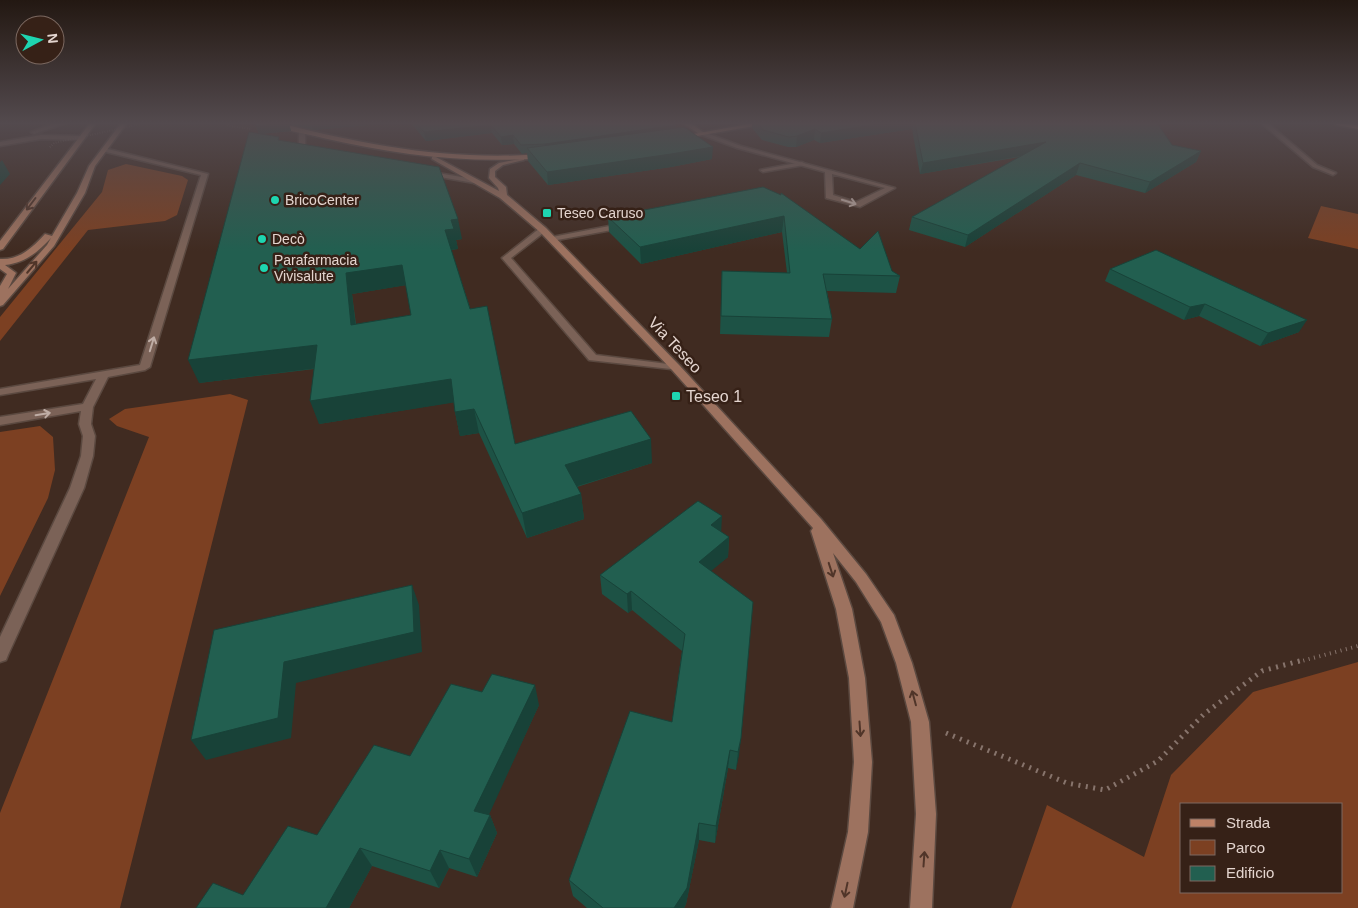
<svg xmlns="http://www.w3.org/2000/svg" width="1358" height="908" viewBox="0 0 1358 908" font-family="Helvetica,sans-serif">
  <rect width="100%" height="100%" fill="#402b21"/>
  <path fill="#7c4022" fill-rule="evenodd" d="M126,164l56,12 6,4 -11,35 -12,6 -77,9 -88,111v-24l102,-125 6,-22z
    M1321,206l37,8v35l-50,-11z
    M230,394l18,6 -128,508h-120v-95l149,-376 -32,-11 -8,-7 16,-10z
    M40,426l13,11 2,33 -7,28 -48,98v-164z
    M1358,662v246h-347l36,-103 97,52 27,-82 82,-83zM1182,804h160v88h-160z"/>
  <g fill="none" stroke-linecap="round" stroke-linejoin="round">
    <g stroke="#5b4940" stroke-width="3">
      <path id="lane" d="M1261,123h7l49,42 19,8 -3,2 -20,-8z
        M104,148l104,26 -58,193 -5,3 -37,7 -15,30 -2,17 4,12 -2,20 -9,32 -76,167 -2,5 -6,2v-25l70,-149 11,-32 2,-20 -4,-12 2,-13 -81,14v-8l83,-13 13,-25 -96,16v-6l140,-24 61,-190 -99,-24v-2z
        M802,162l3,2 -1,1 -41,7 -3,-2z
        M625,223l4,2 -1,2 -76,14 -4,-2 4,-2z
        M540,228l7,2 -36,28 85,97 80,10 4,1 1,2 -1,2 -91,-10 -87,-102z"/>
    </g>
    <g stroke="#5b4940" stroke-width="3">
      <path id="street" d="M55,123h11l-32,11 -3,-2z
        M302,129l3,2v19l6,1v2l-12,-2v-20z
        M701,131l40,15 154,42 -35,19 -34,-9 -1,-26 -88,-24 -38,-14zM832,174l53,14 -29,14 -23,-7z
        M41,135l41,1 3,2 -3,2 -41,-1 -41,7v-4z
        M425,171l49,8 4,2 -4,2 -51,-9v-2z"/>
    </g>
    <g stroke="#5b4940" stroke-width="3">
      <path id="secondary" d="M90,123h6l-93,126 -3,1v-9z
        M121,123h6l-32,43 -10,27 -31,53 -51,59 -3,1v-20l7,-12 -7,-5v-10c20,1 32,-11 45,-25l7,2 25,-43 12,-27zM51,238l-4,7 -39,44 8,-16 -11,-8c20,-2 33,-13 46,-27z
        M683,123h8l13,10 -5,1z
        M434,156l65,35 -1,-3 -9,-10 1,-9 9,-6 25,-5v2l-21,5 -8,6v6l11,10 1,8 39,33 134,138 141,153 45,55 28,41 18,48 17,59 7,92 -4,94h-22l6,-94 -5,-92 -15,-59 -15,-41 -25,-40 -23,-29 19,56 13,69 7,84 -4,70 -15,76h-22l17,-76 6,-70 -5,-84 -13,-69 -25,-78 2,-3 -141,-158 -132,-138 -40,-34 -68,-39v-2z"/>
    </g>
    <g stroke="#5b4940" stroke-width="3">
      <path id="primary" d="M267,123h12c91,23 171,38 265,31l3,2 -3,2c-76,6 -147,-3 -221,-20 -18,-5 -39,-7 -56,-15z
        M754,123h17l-91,16 -3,-2z
        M1334,123l24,2v4l-21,-4z"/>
    </g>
    <path stroke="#87746c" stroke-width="2" stroke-dasharray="0.5 2" stroke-linecap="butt" d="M226,123l3,3 23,3"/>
    <path stroke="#87746c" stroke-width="4" stroke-dasharray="1 4.5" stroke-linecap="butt" d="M1298,662l60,-16"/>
    <path stroke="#87746c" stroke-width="5" stroke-dasharray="2 5.5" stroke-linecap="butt" d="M946,733l121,50 38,7 53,-29 46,-47 58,-43 41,-11"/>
    <use href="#lane" fill="#7b6257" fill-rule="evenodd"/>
    <use href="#street" fill="#7b6257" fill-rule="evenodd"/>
    <use href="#secondary" fill="#9d725f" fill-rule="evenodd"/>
    <use href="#primary" fill="#be8267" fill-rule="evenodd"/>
    <path stroke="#87746c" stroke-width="2" stroke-dasharray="0.5 2" stroke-linecap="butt" d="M50,147l4,-4 91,-20"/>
  </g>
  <path fill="#1d5245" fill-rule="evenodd" d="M256,123h134l-77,7 -24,-6 2,7 -32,3 20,3v3l183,99 -6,1 2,9 -7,1 64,194 137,19 -75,24 4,7 3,25 -57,19 -48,-105 -19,3 -5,-24 -1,-10 -135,22 -5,-55 -115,14 60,-249 -3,-8zM406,285l5,30 -55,9 -4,-30z
    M411,123h263l2,2v3l36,31 -41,8 -123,18 -20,-24 -1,-8 -5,1 -8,-10 -12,1 -10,-12 -66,8z
    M752,123h405l15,22 29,6 -5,11 -51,31 -69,-18 -111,72 -56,-17 3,-13 107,-60 -99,17 -8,-45 -92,14 -6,-3 -18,7h-8l-26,-7 -10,-12z
    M763,187l137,89 -4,17 -69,-2 5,28 -3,18 -109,-3 2,-63 65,2 -5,-41 -141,32 -32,-32 -1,-15z
    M1110,269l189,63 -39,14 -61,-30 -15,4 -79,-39z
    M721,533l8,4 -1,20 -18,14 31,167 -5,32 -8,-2 -13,75 -16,-3 -13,64 -2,4h-97l-14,-12 -4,-16 103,-158 10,-71 -50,-41 -4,3 -26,-19 -2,-19z
    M539,705l-51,110h2l7,18 -20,44 -28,-9 -10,20 -67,-22 -23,42h-153l47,-13 74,-60z"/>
  <path fill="#184238" d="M289,123l2,8 -32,3 -3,-8z
    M311,123h79l-77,7z
    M885,123h29l-2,6 -92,14 1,-10z
    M491,125l1,8 -66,8 -2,-9z
    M676,125v8l-130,19 -1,-8z
    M815,129l-1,11 -18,7 1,-11z
    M513,135l1,9 -12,1 -1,-8z
    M1046,142l-3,10 -123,22 3,-11z
    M713,147l-1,12 -41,8 -123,18 -1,-13z
    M1201,151l-5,11 -51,31 5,-11z
    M2,160l8,14 -10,11v-23z
    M1080,163l-4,12 -111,72 3,-12z
    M784,216l-2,16 -141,32 -1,-17z
    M458,219l4,20 -6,1 2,9 -9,1 -4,-20 6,-10z
    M402,265l5,20 -55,9 6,53 -7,-22 -5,-52z
    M1205,304l-6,12 -15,4 6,-13z
    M1307,320l-8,12 -39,14 8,-13z
    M317,345l9,22 -127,16 -11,-23z
    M451,379l6,23 -138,22 -9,-23z
    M474,409l5,24 -19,3 -5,-24z
    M651,439l1,24 -84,26 -3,-24z
    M581,494l3,25 -57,19 -5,-25z
    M722,516l-1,19 -10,-10z
    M729,537l-1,20 -30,25 1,-20z
    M412,585l7,20 3,47 -126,31 -5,55 -85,22 -15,-20 93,-78z
    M631,591l1,19 -4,3 -1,-19z
    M535,685l4,20 -57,125 -8,-19z
    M741,738l-2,18 -3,14 2,-18z
    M730,750l-2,18 -13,75 1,-17z
    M490,815l7,18 -20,44 -8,-18z
    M699,823v17l-13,64 -2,4h-10z
    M360,848l12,18 -23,42h-23z
    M440,850l9,18 -10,20 -9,-17z"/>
  <path fill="#225f50" stroke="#184238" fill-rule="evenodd" d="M256,123h28l-28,3z
    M416,123h258l2,2 -131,19 -24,1 -8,-10 -12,2 -10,-12 -67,7z
    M758,123h127l-64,10 -6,-4 -18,7 -8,1 -26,-7z
    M915,123h242l15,22 29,6 -51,31 -70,-19 -112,72 -56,-18 134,-75 -123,21z
    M684,127l29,20 -42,7 -124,18 -20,-24z
    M249,132l30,5 -1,3 161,27 19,52 -7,1 3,9 -9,1 25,79 17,-3 28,138 116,-33 20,28 -86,26 16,29 -59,19 -48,-104 -19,3 -4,-33 -141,22 7,-56 -129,15zM402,265l9,50 -60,10 -5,-52z
    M763,187l18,8v-2l79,56 18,-18 14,40 8,5 -77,-2 9,45 -111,-3 1,-45 68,2 -6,-57 -144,31 -32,-30z
    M1156,250l151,70 -39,13 -63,-29 -15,3 -80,-38z
    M698,501l24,15 -11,9 18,12 -30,25 54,40 -12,136 -3,14 -8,-2 -14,76 -17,-3 -12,65 -13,20h-71l-34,-28 61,-169 42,11 13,-88 -54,-43 -4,3 -27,-19z
    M412,585l2,47 -130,30 -6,56 -87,22 23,-110z
    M492,674l43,11 -61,126 16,4 -21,44 -29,-9 -10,21 -70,-23 -34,60h-130l17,-25 30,12 45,-69 29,9 57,-90 36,11 41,-72 31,8z"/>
  <defs><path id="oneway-shaft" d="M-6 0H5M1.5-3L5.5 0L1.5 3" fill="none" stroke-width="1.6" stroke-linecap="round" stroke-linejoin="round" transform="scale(1.25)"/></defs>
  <g stroke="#bfada5">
    <use href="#oneway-shaft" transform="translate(849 202) rotate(17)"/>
    <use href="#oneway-shaft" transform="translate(152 344) rotate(-73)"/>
    <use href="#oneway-shaft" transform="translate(43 414) rotate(-9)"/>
  </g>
  <g stroke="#503529">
    <use href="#oneway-shaft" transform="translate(31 204) rotate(127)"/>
    <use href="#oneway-shaft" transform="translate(32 267) rotate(-50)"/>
    <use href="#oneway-shaft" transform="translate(831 570) rotate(72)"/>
    <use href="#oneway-shaft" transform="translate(914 698) rotate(-105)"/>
    <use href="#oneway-shaft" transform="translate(860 729) rotate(86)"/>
    <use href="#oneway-shaft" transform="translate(924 859) rotate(-86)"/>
    <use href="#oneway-shaft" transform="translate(846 890) rotate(102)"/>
  </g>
  <linearGradient id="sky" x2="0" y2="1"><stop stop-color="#231812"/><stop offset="0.49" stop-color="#534a4e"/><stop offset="1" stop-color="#534a4e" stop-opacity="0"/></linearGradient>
  <rect width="1358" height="251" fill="url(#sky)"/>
  <g fill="#1ed5b0" stroke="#362117" stroke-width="2">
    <circle cx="275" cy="200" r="5"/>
    <rect x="542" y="208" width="10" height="10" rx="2.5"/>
    <circle cx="262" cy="239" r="5"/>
    <circle cx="264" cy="268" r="5"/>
    <rect x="671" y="391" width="10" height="10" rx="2.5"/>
  </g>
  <g text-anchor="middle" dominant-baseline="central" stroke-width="5" stroke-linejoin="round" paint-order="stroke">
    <g font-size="14" fill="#e4d5cf" stroke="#362117" text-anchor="start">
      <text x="285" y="200">BricoCenter</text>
      <text x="557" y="213">Teseo Caruso</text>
      <text x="272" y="239">Decò</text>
      <text x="274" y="260">Parafarmacia<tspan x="274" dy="16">Vivisalute</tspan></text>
    </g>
    <g font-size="16" fill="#e4d5cf" stroke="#362117">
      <text transform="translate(675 345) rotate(47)">Via Teseo</text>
    </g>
    <g font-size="16" fill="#e4d5cf" stroke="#362117" text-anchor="start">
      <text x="686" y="396">Teseo 1</text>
    </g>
  </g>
  <rect x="1180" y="803" width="162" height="90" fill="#362117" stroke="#7c6961"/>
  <rect x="1190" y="819" width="25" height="8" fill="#be8267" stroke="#7c6961"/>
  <text x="1226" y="828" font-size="15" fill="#e4d5cf">Strada</text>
  <rect x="1190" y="840" width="25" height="15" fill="#7c4022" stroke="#7c6961"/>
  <text x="1226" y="853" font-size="15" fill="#e4d5cf">Parco</text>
  <rect x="1190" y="866" width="25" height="15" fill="#225f50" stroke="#7c6961"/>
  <text x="1226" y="878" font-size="15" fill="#e4d5cf">Edificio</text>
  <g transform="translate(40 40) rotate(83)"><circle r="24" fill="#362117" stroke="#7c6961"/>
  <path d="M0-4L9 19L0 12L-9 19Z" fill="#1ed5b0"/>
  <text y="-8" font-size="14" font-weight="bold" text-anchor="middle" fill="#e4d5cf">N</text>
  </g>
</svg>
